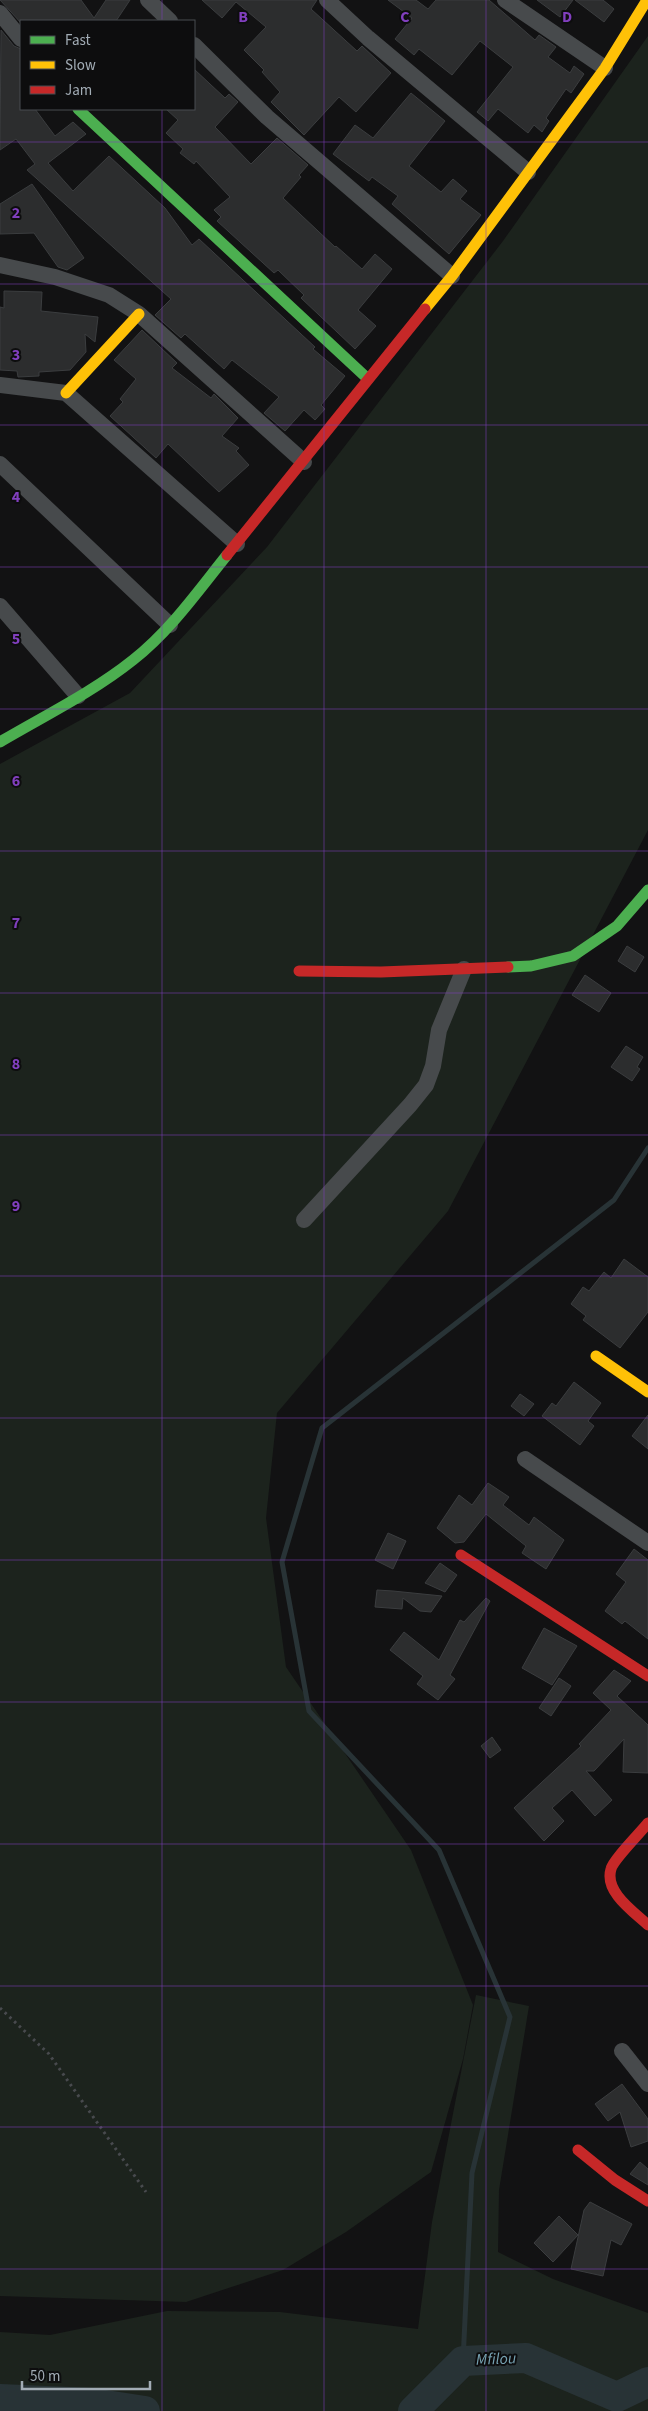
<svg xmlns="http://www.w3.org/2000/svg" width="648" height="2411" viewBox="0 0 648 2411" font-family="'Source Sans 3',sans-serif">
  <rect width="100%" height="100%" fill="#121213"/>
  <path fill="#1c231d" d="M648,36v794l-200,381 -171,202 -11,105 20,149 125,183 62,155 -10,54 -32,113 -85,60 -63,38 -97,32 -186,-6v-1532l130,-71 137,-146 236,-306z
    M476,1995l53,11 -30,184 -1,62 55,27 95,34v98h-648v-79l50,3 117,-24 113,1 138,17 14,-107z"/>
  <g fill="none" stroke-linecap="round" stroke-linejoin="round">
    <path stroke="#283336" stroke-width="5" d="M463,2361l9,-188 38,-156 -71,-167 -130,-139 -27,-149 40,-134 292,-228 34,-52"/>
    <path stroke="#283336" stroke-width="30" d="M0,2399l93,4 52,8
      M413,2411l50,-50 63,-3 91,39 31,-15"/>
  </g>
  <path fill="#2c2d2e" stroke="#3b3d3f" d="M0,0h81l13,18 12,-18h24l-14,21h-95v2z
    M202,0h115l-6,9 46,42 5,-5 29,27 -35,39 -17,-15 -35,38 -33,-33 9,-10 -18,-20 2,-2 -20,-20 22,-23 -30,-25 -14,16z
    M388,0h28l12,9 8,-9h53l46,40 4,-5 17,12 -8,10 22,16 4,-7 10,8 -13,19 -5,-4 -20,29 3,3 -7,11 -8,-7 -6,8 -30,-24 -10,12 -11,-9 36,-45 -33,-26 -28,34 -33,-26 -5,6 -19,-16 17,-21z
    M537,0h36l-13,17z
    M575,0h28l11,9 -10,13z
    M1,30l13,16 7,3v60h14l20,27 18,-14 13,12 -38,29 25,28 36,-35 56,52 27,37 7,-6 116,108 -2,2 32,27 -24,29 4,4 -10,11 -11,-10 -19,21 -21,-18 15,-16 -47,-37 -8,9 -39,-35 -4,4 -26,-23 16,-16 -144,-129 8,-6 -19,-25 -16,11z
    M194,69l31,29 4,-4 9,8 -23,25 36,37 26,-26 31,27 -9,10 2,2 -18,21 52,49 1,-1 26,23 13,-15 17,15 -34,41 18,16 -21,23 -54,-51 3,-3 -26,-25 -4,3 -57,-52 4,-4 -7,-7 16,-13 -34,-36 -2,3 -14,-11 3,-4 -17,-16 12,-13 -12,-11h28z
    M411,93l34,28 -36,45 32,26 12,-13 14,12 -7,8 21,16 -32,39 -57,-50 6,-8 -26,-19 -3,4 -36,-27 22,-29 18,13z
    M32,184l52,74 -17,12 -9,-3 -24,-34 -34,1v-30z
    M4,291l38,1 -1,19 57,6 -3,25 -10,-8 1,18 -16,18 -31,2v4l-21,1 -1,-6 -17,-1v-63l4,1z
    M142,330l35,33 -5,5 39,30 3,-4 24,24 -16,18 17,12 -3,3 13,14 -30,27 -51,-48 -12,14 -46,-42 13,-14 -3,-3 16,-20 -22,-19z
    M627,946l17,11 -9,15 -17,-11z
    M585,975l26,18 -12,19 -27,-17z
    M626,1046l17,11 -6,10 3,2 -8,12 -21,-14z
    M624,1259l24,18v35l-28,36 -37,-28 3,-4 -15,-12 12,-17 6,4 15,-19 7,6z
    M574,1382l27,21 -13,18 6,5 -14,19 -38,-29 10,-13 4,3z
    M520,1394l14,10 -10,12 -13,-10z
    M648,1415v34l-16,-13z
    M488,1483l21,14 -6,8 26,20 5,-8 30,23 -18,29 -24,-16 4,-7 -40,-32 -22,28 -9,1 -18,-15 22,-33 13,10z
    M388,1533l18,8 -13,28 -18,-9z
    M634,1549l14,11v79l-23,-18 -3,3 -17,-13 21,-29 -10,-8z
    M440,1563l17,12 -12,17 -20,-9z
    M377,1590l16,1 49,5 -11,16 -11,-1 -17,-13 -1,11 -27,-2z
    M486,1598l4,3 -40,74 5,4 -17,21 -21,-16 6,-8 -33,-26 14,-18 35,28 21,-40 4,2z
    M544,1628l33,18 -25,39 -30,-17z
    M614,1670l17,11 -14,15 31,29v48l-25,-1 1,-33 -30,32h-8l26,29 -17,16 -23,-26 -20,18 12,13 -20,20 -30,-33 67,-62 -2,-2 32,-34 -18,-17z
    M559,1678l12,8 -20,30 -12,-8z
    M492,1737l9,13 -11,8 -9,-12z
    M622,2084l26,35v22l-17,6 -11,-35 -12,9 -13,-17z
    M640,2162l8,7v16l-18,-11z
    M590,2202l42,22 -11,21 -10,-5 -8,36 -32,-7 13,-59z
    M559,2216l19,19 -25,27 -19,-19z"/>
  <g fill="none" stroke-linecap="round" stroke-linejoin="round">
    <path stroke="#484a4e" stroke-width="3" stroke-dasharray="2.5 4" stroke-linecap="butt" d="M0,2008l49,46 97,138"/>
    <path stroke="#474a4c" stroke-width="16" d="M148,0l22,21
      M327,0l41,38 160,134
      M505,0l100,68
      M0,13l21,26
      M194,45l73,72 185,159
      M0,265l55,12 54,18 30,19 165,148
      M0,385l66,8 171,151
      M0,464l170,161
      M0,606l78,90
      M304,1220l106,-115 16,-20 7,-19 6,-36 25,-61
      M525,1459l123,84
      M622,2051l26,33"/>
    <path stroke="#4caf50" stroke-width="11" d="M78,109l290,270
      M0,742c44,-26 93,-50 133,-82 37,-29 65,-69 94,-105
      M508,967l23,-1 42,-10 44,-30 31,-36"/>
    <path stroke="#ffc107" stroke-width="11" d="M425,309l27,-33 153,-208 42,-68
      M66,393l73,-79
      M596,1356l52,36"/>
    <path stroke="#c62828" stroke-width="11" d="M227,555l198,-246
      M299,971l82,1 127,-5
      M461,1555l187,121
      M648,1823c-7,9 -35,37 -37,46 -7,23 23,43 37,56
      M578,2150l37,30 33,21"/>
  </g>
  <path fill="none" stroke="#813fbe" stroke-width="1" stroke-opacity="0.55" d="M162,0v21M324,0v2411M486,0v2411M162,109v2302M0,142h648M0,284h648M0,425h648M0,567h648M0,709h648M0,851h648M0,993h648M0,1135h648M0,1276h648M0,1418h648M0,1560h648M0,1702h648M0,1844h648M0,1986h648M0,2127h648M0,2269h648"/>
  <g text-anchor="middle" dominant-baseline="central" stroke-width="4" stroke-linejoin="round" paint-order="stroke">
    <g font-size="16" font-style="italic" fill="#77a2b2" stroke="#0d0d0e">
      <text transform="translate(496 2359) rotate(-2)">Mfilou</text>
    </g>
  </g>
  <g font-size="16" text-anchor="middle" font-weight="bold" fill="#813fbe" stroke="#0d0d0e" stroke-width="4" stroke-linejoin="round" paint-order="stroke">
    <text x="243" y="22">B</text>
    <text x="405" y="22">C</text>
    <text x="567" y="22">D</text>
    <text x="16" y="218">2</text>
    <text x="16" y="360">3</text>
    <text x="16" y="502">4</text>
    <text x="16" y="644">5</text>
    <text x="16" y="786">6</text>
    <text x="16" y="928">7</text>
    <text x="16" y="1069">8</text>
    <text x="16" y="1211">9</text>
  </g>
  <rect x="20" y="20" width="175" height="90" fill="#0d0d0e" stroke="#494d51"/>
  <rect x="30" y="36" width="25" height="8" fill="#4caf50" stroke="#494d51"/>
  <text x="65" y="45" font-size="15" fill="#a2acb5">Fast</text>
  <rect x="30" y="61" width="25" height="8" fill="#ffc107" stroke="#494d51"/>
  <text x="65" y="70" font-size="15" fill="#a2acb5">Slow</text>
  <rect x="30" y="86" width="25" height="8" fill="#c62828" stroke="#494d51"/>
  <text x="65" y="95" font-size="15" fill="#a2acb5">Jam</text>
  <path d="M22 2381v8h128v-8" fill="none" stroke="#a2acb5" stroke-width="2.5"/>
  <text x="30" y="2381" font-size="15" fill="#a2acb5" stroke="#0d0d0e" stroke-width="4" paint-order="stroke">50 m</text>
</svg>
